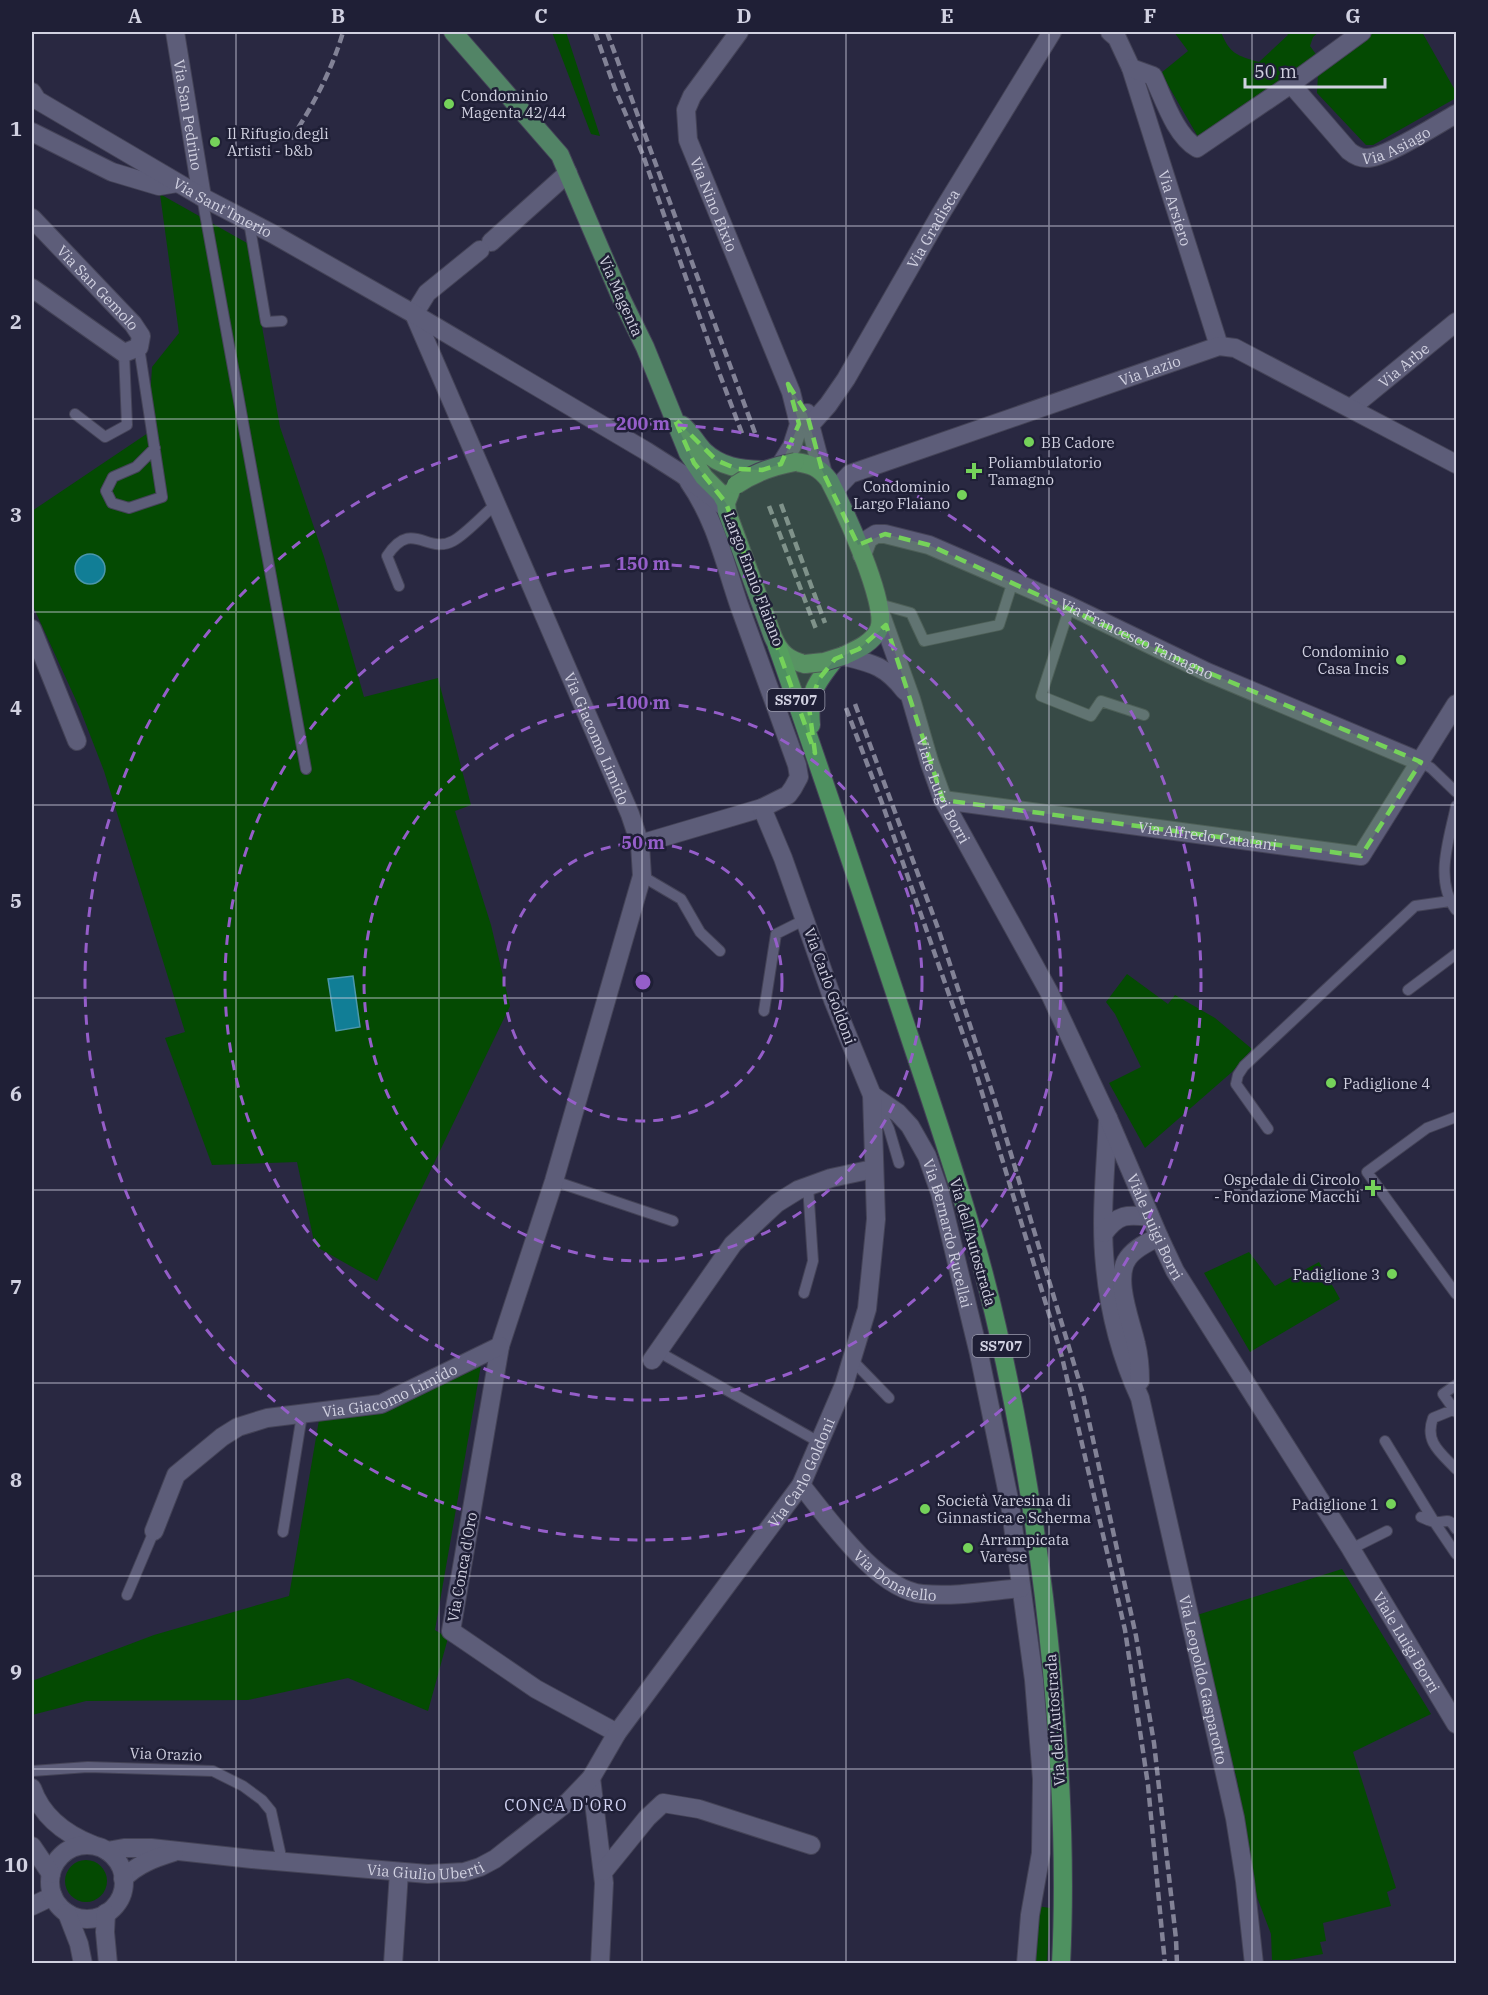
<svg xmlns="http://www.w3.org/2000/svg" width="1488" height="1995" viewBox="0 0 1488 1995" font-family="'IBM Plex Serif',serif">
  <rect width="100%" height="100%" fill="#292841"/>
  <path fill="#044a02" d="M552,32h14l34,104 -9,-2z
    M1174,32h47c8,21 16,24 38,30l29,-27 -2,-3h33l-6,5 -3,9 8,11 -117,85 -40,-69 27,-22z
    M1367,32h55l34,60v6l-83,47h-7l-49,-52 1,-19z
    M160,194l87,49 33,184 44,130 40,140 74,-19 33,127 -16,6 36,114 19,81 -133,275 -62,-35 -18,-84 -85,3 -47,-127 20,-6 -81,-261 -24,-62 -48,-105v-93l116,-78 4,-66 27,-34z
    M1127,974l41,30 7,-9 40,23 37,31 -20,23 -87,76 -36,-65 32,-16 -26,-53 -9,-12z
    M1249,1252l26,34 44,-24 21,37 -90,53 -46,-79z
    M481,1365l-46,265 13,8 -20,73 -80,-33 -100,22 -162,1 -54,14v-34l122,-46 135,-39 30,-176 70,-9z
    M1342,1569l89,145 -78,38 43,136 -9,4 4,14 -68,17 3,18 -6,1 3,12 -34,6h-17l-1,-26 -14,-37 -20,-117 -43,-164z
    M65 1881a21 21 0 1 1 42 0a21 21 0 1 1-42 0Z
    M1037,1906l13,2 -3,55 -19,1z"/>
  <path fill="#117e96" stroke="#4b97ac" stroke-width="1.5" d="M75 569a15 15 0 1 1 30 0a15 15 0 1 1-30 0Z
    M353,976l7,51 -24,4 -8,-52z"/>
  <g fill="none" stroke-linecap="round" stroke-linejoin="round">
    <g stroke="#444357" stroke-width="12">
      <path id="service" d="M202,197l104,572
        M249,222l17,100 16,-1
        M139,347l23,150 -33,11 -17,-5 -6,-12 7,-14 23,-10 19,-19
        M75,414l30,23 22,-12 -3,-72
        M399,586l-12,-30c25,-38 40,-1 66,-15 13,-7 31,-27 43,-37
        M879,604l32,9 13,28 75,-16 14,-44
        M1070,606l-29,90 50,20 10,-15 43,14
        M1421,762l10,6 25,24
        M1456,806c-7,34 -22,74 0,104
        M642,876l39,23 19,33 20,19
        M1408,990l48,-36
        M764,1011l12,-77 30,-15
        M876,1100l13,29 10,34
        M1456,1117l-29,11 -60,44 89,122
        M1268,1129l-32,-45 2,-9 6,-9 171,-160 35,-5
        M554,1181l119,40
        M804,1293l9,-32 -5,-75
        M657,1351l162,91
        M852,1360l37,38
        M1456,1385l-13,9 13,18
        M1455,1409l-22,9c-9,24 8,35 23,51
        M1385,1441l50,82 21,31
        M1421,1517c3,1 10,5 14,5 12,1 13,-6 21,7
        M283,1532l19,-117
        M1351,1549l36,-18
        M127,1595l27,-64
        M32,1771l56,-4 125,4 30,15 19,14 9,11 11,50"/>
    </g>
    <g stroke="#444357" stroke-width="20">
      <g id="minor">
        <path id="s1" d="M739,32l-47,64 -6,14 2,30 103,252 8,32 -7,22 -11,18"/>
        <path id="s2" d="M1110,32l7,6 14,30 88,278"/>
        <path d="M1131,68l22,8c11,23 22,59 44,72l94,-64 71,-52"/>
        <path id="s3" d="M1291,84l58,67c5,4 10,7 17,7 18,1 72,-34 90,-44"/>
        <path d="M32,132l80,40 47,14 18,-3"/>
        <path id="s4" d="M32,218l101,106 8,12 -2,11 -15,6 -92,-65"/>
        <path d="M491,242l77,-69"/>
        <path id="s5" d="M480,250l-53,43 -13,21 216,500 10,30 2,32 -88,305 -54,165 -49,285 85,58 81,44"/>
        <path id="s6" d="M1351,408l105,-86"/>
        <path d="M807,413l15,57"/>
        <path id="s7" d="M811,424l17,-19 18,-26 94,-164 112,-183"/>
        <path id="s8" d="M835,490l15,-16 369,-128 16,2 221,116"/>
        <path id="s9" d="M862,555l6,-16 8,-5h9l44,11 141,61 137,66 214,90"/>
        <path d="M32,629l45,112"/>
        <path id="s10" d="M943,800l418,56 95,-152"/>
        <path d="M640,844l122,-36 26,-13 5,-7 6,-11 -2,-12c-19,-53 -39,-107 -58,-160 -15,-44 -23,-84 -50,-123"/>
        <path id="s11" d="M872,1095l26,18 12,13 17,30 13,37 39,161 31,150 24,176 8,99 -1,74 -11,62 -4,49"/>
        <path d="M652,1360l81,-116 44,-41 21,-13 33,-12 42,-9"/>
        <path id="s12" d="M801,1485c28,34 76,105 122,109 32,3 66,-3 98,-6"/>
        <path id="s13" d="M154,1531l22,-56 46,-38 16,-10 29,-9 114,-14 119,-58"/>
        <path d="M591,1778l13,105 -4,81"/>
        <path id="s14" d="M107,1851l17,-3h27l101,11 176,15 36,-2 16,-5 15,-8 74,-58 22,-23 26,-45 184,-248 43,-100 23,-76 9,-90 -4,-124 -39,-95 -50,-142 -21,-50"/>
        <path d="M604,1871l43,-53 16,-15 36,6 112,36"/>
        <path d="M123,1879c14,-15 32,-21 51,-27"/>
        <path d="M32,1906l21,-10"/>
        <path d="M393,1964l6,-92"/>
      </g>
    </g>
    <g stroke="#444357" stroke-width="20">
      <g id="tertiary">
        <path id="s15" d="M175,32l27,165"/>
        <path id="s16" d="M32,92l5,8 165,97 71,37 141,80 232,137 36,23 44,34"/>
        <path id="s17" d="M1108,1118c-2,48 -8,99 -3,147 4,45 16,92 35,133l95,420 10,63 9,83"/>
        <path d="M1104,1233c14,-19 23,-19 46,-16"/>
        <path d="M1140,1381c0,-12 -1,-25 -4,-37 -5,-23 -23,-66 -8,-86 7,-10 20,-16 31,-21"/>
        <path d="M32,1788c10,29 33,46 61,57"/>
        <circle cx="87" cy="1882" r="37"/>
        <path d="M32,1846l19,28"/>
        <path d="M67,1913l12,31 4,20"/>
        <path d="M106,1913l-1,19 3,32"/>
      </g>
    </g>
    <g stroke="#444357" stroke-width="20">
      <g id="secondary">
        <path id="s18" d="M881,615l30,84 18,62 14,39 106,192 59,126 51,119 16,34 176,278 105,175"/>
        <path d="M843,656c29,7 43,10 62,35"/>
      </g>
    </g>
    <g stroke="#444357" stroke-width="20">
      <path id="primary" d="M453,32l107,123 62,145 23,47 43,106 16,24 17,17 5,9
        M682,425c9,7 14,18 22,26 17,16 36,18 58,19
        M795,462c16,2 24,5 34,18 13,25 60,125 50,149 -6,14 -23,21 -36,27
        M730,493l-4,10 1,9 46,125c7,16 15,23 32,27"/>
    </g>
    <g stroke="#444357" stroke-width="20">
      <path id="trunk" d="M777,646c43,122 84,245 125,368 34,103 71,207 95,313 26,114 44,228 55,344 9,97 14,195 9,293
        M811,725c-3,-32 5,-42 24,-66"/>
    </g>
    <use href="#service" stroke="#5d5d79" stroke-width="10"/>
    <use href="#minor" stroke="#5d5d79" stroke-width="18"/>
    <use href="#tertiary" stroke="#5d5d79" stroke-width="18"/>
    <use href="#secondary" stroke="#5d5d79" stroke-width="18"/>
    <use href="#primary" stroke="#528466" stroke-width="18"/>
    <use href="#trunk" stroke="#4e9160" stroke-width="18"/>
    <path stroke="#828296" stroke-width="4.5" stroke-dasharray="9 4.5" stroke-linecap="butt" d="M595,32l20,57 28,66 77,220 23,61
      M607,32l148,401
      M291,139c22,-33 41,-69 52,-107
      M781,504l44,119
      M769,506l47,123
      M855,704l84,227 57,173 87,290 53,242 18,107 22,196 1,25
      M846,708l36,95 91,260 89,294 63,273 23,155 17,179"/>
    <g stroke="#444357" stroke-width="20" stroke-linecap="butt">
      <path id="primary-bridge" d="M736,485c19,-13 37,-19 59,-23
        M805,664l19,-2 19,-6"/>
    </g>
    <use href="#primary-bridge" stroke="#528466" stroke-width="18"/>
  </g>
  <path fill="#75d25a" fill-opacity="0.2" stroke="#75d25a" stroke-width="4.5" stroke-dasharray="12 8" stroke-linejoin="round" d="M788,384l19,30 15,56 36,75 27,-11 44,11 278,127 214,90 -60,94 -418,-56 -57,-175 -27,24 -24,10 -16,20 -10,28 6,46 -89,-250 -32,-40 -20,-45 42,42 21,9 25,1 19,-6 18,-40z"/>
  <path fill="none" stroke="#d1d1e1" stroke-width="1.5" stroke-opacity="0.55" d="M236,32v1932M439,32v1932M642,32v1932M846,32v1932M1049,32v1932M1252,32v1932M32,226h1424M32,419h1424M32,612h1424M32,805h1424M32,998h1424M32,1190h1424M32,1383h1424M32,1576h1424M32,1769h1424"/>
  <g fill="none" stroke="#955ec9" stroke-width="3" stroke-dasharray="10 8">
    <circle cx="643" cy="982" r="139"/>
    <circle cx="643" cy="982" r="279"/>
    <circle cx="643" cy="982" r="418"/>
    <circle cx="643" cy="982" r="558"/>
  </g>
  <g fill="#75d25a" stroke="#1f1f36" stroke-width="2">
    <circle cx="449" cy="104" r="6"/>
    <circle cx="215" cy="142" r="6"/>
    <circle cx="1029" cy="442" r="6"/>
    <path d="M971 462h6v6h6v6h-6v6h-6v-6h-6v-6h6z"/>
    <circle cx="962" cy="495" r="6"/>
    <circle cx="1401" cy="660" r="6"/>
    <circle cx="1331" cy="1083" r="6"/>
    <path d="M1370 1179h6v6h6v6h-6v6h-6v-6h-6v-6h6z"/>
    <circle cx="1392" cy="1274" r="6"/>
    <circle cx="1391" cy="1504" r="6"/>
    <circle cx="925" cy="1509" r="6"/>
    <circle cx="968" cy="1548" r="6"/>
  </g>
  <g text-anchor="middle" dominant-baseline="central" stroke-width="5" stroke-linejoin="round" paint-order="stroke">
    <g fill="#1f1f36" stroke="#9c9cae" stroke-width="1.5">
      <rect x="767.5" y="689" width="57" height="22" rx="4.5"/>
      <rect x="972.5" y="1335" width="57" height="22" rx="4.5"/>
    </g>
    <g font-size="14" font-weight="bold" fill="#d1d1e1">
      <text x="796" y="700">SS707</text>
      <text x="1001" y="1346">SS707</text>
    </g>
    <g font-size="15" fill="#d1d1e1" stroke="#1f1f36" text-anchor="start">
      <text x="461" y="95">Condominio<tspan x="461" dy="17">Magenta 42/44</tspan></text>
      <text x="227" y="133">Il Rifugio degli<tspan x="227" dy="17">Artisti - b&amp;b</tspan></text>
      <text x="1041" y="442">BB Cadore</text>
      <text x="988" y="462">Poliambulatorio<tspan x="988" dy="17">Tamagno</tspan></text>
      <text x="950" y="486" text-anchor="end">Condominio<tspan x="950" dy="17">Largo Flaiano</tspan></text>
      <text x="1389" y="651" text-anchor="end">Condominio<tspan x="1389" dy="17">Casa Incis</tspan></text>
      <text x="1343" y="1083">Padiglione 4</text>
      <text x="1360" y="1179" text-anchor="end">Ospedale di Circolo<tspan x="1360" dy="17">- Fondazione Macchi</tspan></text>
      <text x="1380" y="1274" text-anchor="end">Padiglione 3</text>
      <text x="937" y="1500">Società Varesina di<tspan x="937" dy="17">Ginnastica e Scherma</tspan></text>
      <text x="1379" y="1504" text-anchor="end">Padiglione 1</text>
      <text x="980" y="1539">Arrampicata<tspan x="980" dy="17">Varese</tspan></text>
    </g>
    <g font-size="15" fill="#d1d1e1" stroke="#1f1f36">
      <text stroke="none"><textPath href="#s15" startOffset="84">Via San Pedrino</textPath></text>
      <text stroke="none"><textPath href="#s3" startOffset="140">Via Asiago</textPath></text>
      <text stroke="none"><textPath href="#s1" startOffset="194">Via Nino Bixio</textPath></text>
      <text stroke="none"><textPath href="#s16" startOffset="224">Via Sant'Imerio</textPath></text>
      <text stroke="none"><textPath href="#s2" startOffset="189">Via Arsiero</textPath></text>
      <text stroke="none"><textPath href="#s7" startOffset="231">Via Gradisca</textPath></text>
      <text stroke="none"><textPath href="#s4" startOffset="96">Via San Gemolo</textPath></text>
      <text transform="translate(621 296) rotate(66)">Via Magenta</text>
      <text stroke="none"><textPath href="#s6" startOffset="68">Via Arbe</textPath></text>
      <text stroke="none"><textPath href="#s8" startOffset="339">Via Lazio</textPath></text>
      <text transform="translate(754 579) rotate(69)">Largo Ennio Flaiano</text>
      <text stroke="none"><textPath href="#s9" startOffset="309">Via Francesco Tamagno</textPath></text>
      <text stroke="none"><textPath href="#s5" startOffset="555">Via Giacomo Limido</textPath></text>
      <text stroke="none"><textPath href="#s18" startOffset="186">Viale Luigi Borri</textPath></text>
      <text stroke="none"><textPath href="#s10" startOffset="267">Via Alfredo Catalani</textPath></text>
      <text transform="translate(830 986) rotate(70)">Via Carlo Goldoni</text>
      <text stroke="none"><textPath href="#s18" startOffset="672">Viale Luigi Borri</textPath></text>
      <text stroke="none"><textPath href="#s11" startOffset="164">Via Bernardo Rucellai</textPath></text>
      <text transform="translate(973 1242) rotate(74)">Via dell'Autostrada</text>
      <text stroke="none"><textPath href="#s13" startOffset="296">Via Giacomo Limido</textPath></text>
      <text stroke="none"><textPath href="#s14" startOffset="890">Via Carlo Goldoni</textPath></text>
      <text transform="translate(462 1567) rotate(-80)">Via Conca d'Oro</text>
      <text stroke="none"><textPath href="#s12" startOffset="134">Via Donatello</textPath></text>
      <text stroke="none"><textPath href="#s18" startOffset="1158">Viale Luigi Borri</textPath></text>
      <text stroke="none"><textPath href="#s17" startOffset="574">Via Leopoldo Gasparotto</textPath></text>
      <text transform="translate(1055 1720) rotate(-94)">Via dell'Autostrada</text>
      <text transform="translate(166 1754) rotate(2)">Via Orazio</text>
      <text stroke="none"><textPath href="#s14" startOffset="320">Via Giulio Uberti</textPath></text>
    </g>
    <g font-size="16" letter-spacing="1.5" fill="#d3d4f4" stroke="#1f1f36">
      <text x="566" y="1805">CONCA D'ORO</text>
    </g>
  </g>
  <circle cx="643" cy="982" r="9" fill="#955ec9" stroke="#1f1f36" stroke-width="3"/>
  <g font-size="18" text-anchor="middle" font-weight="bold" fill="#955ec9" stroke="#1f1f36" stroke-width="5" stroke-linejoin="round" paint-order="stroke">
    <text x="643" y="430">200 m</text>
    <text x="643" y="570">150 m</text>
    <text x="643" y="709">100 m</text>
    <text x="643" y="849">50 m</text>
  </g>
  <rect width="1488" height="1995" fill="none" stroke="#1f1f36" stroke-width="66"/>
  <path d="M1245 78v9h140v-9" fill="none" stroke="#d1d1e1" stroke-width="3"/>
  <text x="1254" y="78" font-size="18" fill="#d1d1e1" stroke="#1f1f36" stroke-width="4.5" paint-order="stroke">50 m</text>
  <rect x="33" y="33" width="1422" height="1929" fill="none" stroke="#d1d1e1" stroke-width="2"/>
  <g font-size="20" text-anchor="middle" font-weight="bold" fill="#d1d1e1">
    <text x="135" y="23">A</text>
    <text x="338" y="23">B</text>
    <text x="541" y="23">C</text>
    <text x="744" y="23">D</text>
    <text x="947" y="23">E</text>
    <text x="1150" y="23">F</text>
    <text x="1353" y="23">G</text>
    <text x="16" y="136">1</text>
    <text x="16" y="329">2</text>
    <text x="16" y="522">3</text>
    <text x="16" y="715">4</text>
    <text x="16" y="908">5</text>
    <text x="16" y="1101">6</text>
    <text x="16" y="1294">7</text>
    <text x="16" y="1487">8</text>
    <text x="16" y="1679">9</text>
    <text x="16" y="1872">10</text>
  </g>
</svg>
